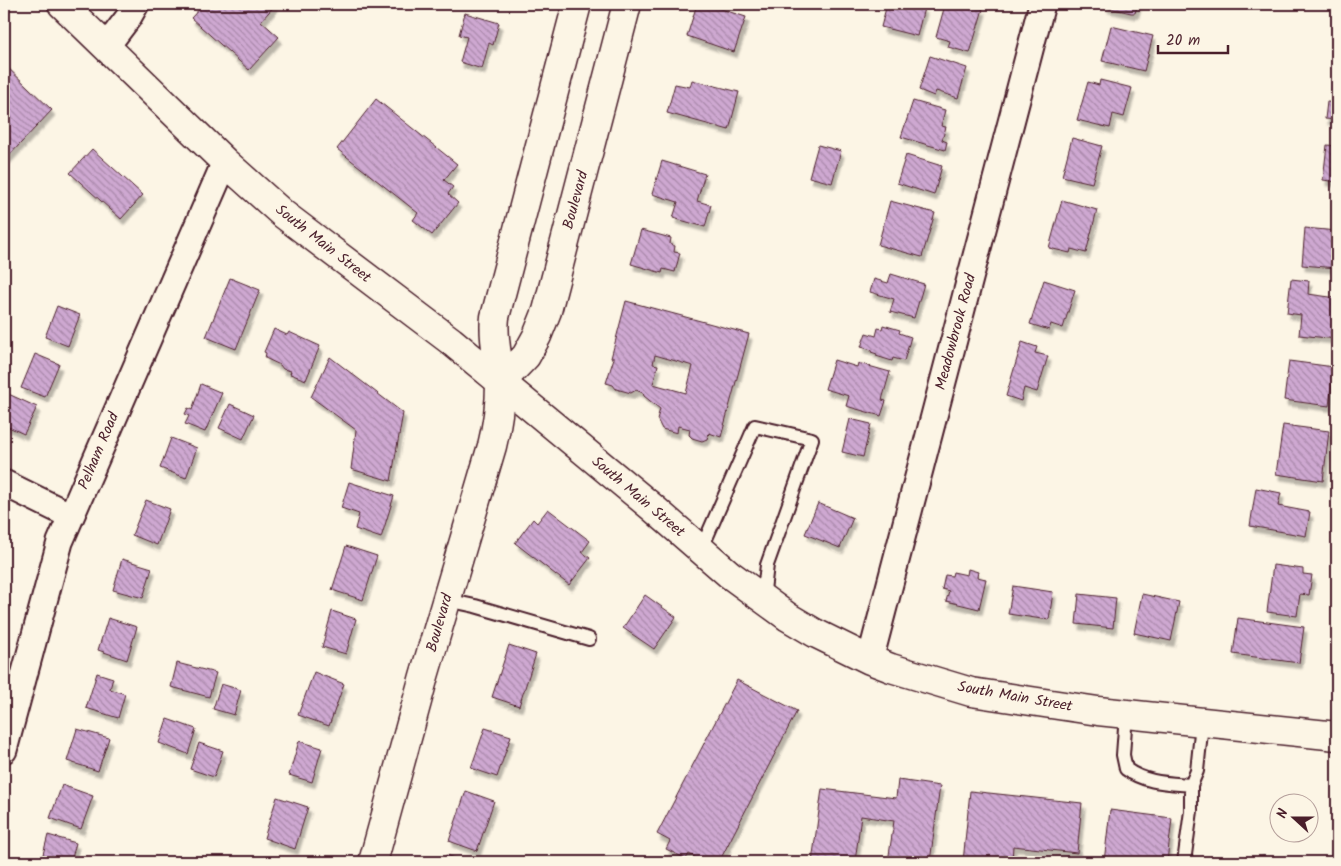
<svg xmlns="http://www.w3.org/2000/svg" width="1341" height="866" viewBox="0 0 1341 866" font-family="Kalam,sans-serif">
  <defs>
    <pattern id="building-back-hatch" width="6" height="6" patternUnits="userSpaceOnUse" patternTransform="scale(1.25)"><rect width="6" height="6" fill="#cea8d1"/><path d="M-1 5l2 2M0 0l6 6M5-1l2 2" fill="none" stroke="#a988aa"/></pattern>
    <filter id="shadow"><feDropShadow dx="3" dy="5.5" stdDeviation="1" flood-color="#0004"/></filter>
  </defs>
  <rect width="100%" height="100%" fill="#fcf5e5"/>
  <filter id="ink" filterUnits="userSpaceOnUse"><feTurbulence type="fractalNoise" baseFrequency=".02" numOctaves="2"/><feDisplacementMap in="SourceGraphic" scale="10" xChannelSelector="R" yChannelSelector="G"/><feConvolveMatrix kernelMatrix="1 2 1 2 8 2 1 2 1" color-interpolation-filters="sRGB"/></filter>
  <g filter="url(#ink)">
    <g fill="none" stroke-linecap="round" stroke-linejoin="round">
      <path stroke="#747e9e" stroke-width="7" d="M1263,859l1,3"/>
    </g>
    <path fill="url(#building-back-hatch)" stroke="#4a1f2b" fill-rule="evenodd" filter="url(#shadow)" d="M204,4h72l-15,17 18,16 -30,33 -58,-52z
      M697,4h8l41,13 -12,35 -47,-16z
      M887,4h18l19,4 -7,28 -36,-9z
      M960,4l23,5 -13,44 -22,-6 2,-6 -14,-4 9,-32 14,4z
      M1106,4h32l-3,9h-4l-26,-6z
      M465,13l34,10 -6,22 -4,-2 -7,26 -22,-7 7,-25 -8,-2z
      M1111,26l42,10 -9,35 -42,-10z
      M930,56l37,12 -9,30 -22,-7 -2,5 -15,-6z
      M4,64l48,46 -47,50 -1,-1z
      M692,80l47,12 -10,38 -62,-17 8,-29 15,3z
      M1100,80l32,8 -8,29 -11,-3 -3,14 -33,-8 11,-38 11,3z
      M376,99l81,65 -13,16 9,7 -5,7 10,9 -26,32 -19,-15 5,-7 -81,-64z
      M913,101l32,9 -4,16 5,1 -4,13 5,2 -2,8 -44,-13z
      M1327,102l10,1v17l-12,-1z
      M1072,138l30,8 -10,37 -30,-7z
      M818,145l23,6 -9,32 -23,-6z
      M1327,145l10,1v36l-14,-2z
      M92,149l51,46 -22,24 -51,-46z
      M906,155l36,11 -8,29 -37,-12z
      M662,161l43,13 -8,27 14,4 -6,22 -32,-9 5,-16 -26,-8z
      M1062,200l35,10 -11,43 -15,-4 -1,4 -21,-5z
      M890,201l45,12 -13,44 -44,-12z
      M1305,228l32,3v37l-35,-3z
      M641,230l30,8 -1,6 5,2 -1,6 6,1 -5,19 -12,-3 -1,4 -31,-9z
      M891,274l33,10 -10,34 -24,-6 4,-13 -24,-7 4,-13 14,4z
      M230,278l30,12 -24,59 -30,-12z
      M1291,279l18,2 -1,13 29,4v41l-38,-4 2,-20 -14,-2z
      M1044,280l31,10 -12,38 -12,-4 -2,6 -19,-6z
      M626,301l123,33 -28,103 -12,-4 -2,6 -5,2 -10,-3 -3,-3 1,-6 -12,-3 -1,7 -15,-4 -5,-10 3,-10 -16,-13 -1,-3 -7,-3 -5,3 -15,-4 -3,-4 -7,-2 8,-25h-3zM655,355l38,11 -7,27 -33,-9 5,-19 -5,-1z
      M57,306l23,9 -12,31 -23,-9z
      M883,325l17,5 -1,3 12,4 -7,24 -11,-3 -1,3 -16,-5 1,-2 -6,-2 1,-2 -11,-3 5,-14 10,3 2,-8 4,1z
      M274,329l13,6 2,-3 31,14 -14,34 -16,-6 1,-3 -8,-2 -3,-4 -15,-7 1,-5 -2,-1z
      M1022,342l15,5 -2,6 13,3 -11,36 -13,-4 -3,13 -15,-5z
      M35,354l24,10 -14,33 -24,-9z
      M330,357l73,56 -12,68 -40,-12 5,-39 -45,-33z
      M834,360l23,7 1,-4 32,9 -8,28 4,1 -5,15 -35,-10 3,-10 -24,-7z
      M1289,361l45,6 -5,39 -45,-6z
      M201,384l21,9 -17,39 -20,-8 4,-8 -4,-2 3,-6 4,2z
      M4,392l33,15 -13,27 -20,-9z
      M230,404l24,11 -11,24 -24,-11z
      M850,419l21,5 -8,33 -21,-5z
      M1283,425l46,6 -6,50 -47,-7z
      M171,438l26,10 -11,30 -26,-10z
      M349,482l45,14 -13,42 -26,-9 4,-15 -18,-6z
      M1256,488l25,5 -3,13 32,6 -4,24 -56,-10z
      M146,500l24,9 -13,36 -25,-10z
      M818,503l35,15 -13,30 -35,-14z
      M548,509l42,32 -8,11 8,6 -21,27 -54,-42 18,-24 4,4z
      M346,546l31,10 -14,44 -31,-10z
      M122,559l30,9 -9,30 -30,-8z
      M1273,565l30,4v5l9,1 -3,20 -9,-1 -3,22 -30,-4z
      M968,569l10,3 -1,5 9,2 -7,30 -33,-8 3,-10 -7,-2 3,-14 7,1 1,-4 14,3z
      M1013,586l40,6 -4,28 -41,-6z
      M1079,594l37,4 -3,30 -37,-4z
      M1142,594l37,8 -8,39 -37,-8z
      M645,595l31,22 -22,32 -31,-21z
      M332,611l24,8 -10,35 -24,-7z
      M108,618l29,9 -10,33 -29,-10z
      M1238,618l66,9 -5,36 -66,-9z
      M509,645l27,9 -17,52 -27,-9z
      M177,663l39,10 -7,24 -38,-10z
      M314,672l30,12 -15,42 -31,-11z
      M97,673l16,5 -3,11 15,5 -7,24 -32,-10z
      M737,680l60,31 -78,151h-14l-16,-8 -3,5 -20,-10 4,-8 -13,-7z
      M221,684l20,6 -7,25 -21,-6z
      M167,719l29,10 -8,25 -29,-11z
      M485,728l26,8 -14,41 -26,-9z
      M77,729l32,9 -11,33 -31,-10z
      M299,741l23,7 -10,34 -23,-7z
      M199,743l24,8 -9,26 -24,-8z
      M898,780l42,6 -10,76h-42l6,-41 -33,-5 -6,46h-43l10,-73 74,9z
      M62,785l31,11 -12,33 -31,-11z
      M466,791l28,10 -17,50 -28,-10z
      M970,791l112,12 -5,50 -64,-7 -1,16h-49z
      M277,797l31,10 -13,42 -31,-11z
      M1110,810l62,8 -5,44h-63z
      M48,835l28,8 -5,19h-30z
      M446,855l22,7h-24z"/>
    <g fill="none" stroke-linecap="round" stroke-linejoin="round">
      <g stroke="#4a1f2b" stroke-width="16">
        <path id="lane" d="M701,550l54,-124 57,13 -45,126 -4,34
          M447,600l28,6 114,33
          M1126,714l-3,41 3,14c19,14 41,14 65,16l6,-14 5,-48
          M1184,862l7,-51v-26"/>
      </g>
      <g stroke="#4a1f2b" stroke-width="29">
        <path id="street" d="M106,47l22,-29 8,-14
          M4,483l67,33
          M870,660l172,-656
          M4,750l56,-208 165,-380"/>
      </g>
      <g stroke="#4a1f2b" stroke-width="31">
        <path id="secondary" d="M500,383l26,-27 11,-20 10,-25 80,-307
          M373,862l51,-186 68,-230c5,-20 8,-41 8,-62 0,-24 -8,-42 -5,-67l82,-313"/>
      </g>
      <g stroke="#4a1f2b" stroke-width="31">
        <path id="primary" d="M62,4l163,158 58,52 168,127 202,167 76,66 59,43 27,16 55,27 21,8 80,24 127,19 239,25"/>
      </g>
      <use href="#lane" stroke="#fcf5e5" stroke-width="12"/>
      <use href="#street" stroke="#fcf5e5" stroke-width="25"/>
      <use href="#secondary" stroke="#fcf5e5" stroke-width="28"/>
      <use href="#primary" stroke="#fcf5e5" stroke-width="28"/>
    </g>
  </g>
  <g text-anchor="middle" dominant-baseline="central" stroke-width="5" stroke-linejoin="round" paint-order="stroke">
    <g font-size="15" fill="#4a1f2b" stroke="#fcf5e5">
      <text transform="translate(576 200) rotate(-75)">Boulevard</text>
      <text transform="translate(323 244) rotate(38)">South Main Street</text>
      <text transform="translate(956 332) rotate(-75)">Meadowbrook Road</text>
      <text transform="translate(99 451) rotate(-67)">Pelham Road</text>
      <text transform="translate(638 497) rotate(40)">South Main Street</text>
      <text transform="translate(440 623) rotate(-74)">Boulevard</text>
      <text transform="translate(1015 697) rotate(10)">South Main Street</text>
    </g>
  </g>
  <rect width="1341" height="866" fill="none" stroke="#fcf5e5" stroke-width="20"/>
  <rect x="10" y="10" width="1321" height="846" fill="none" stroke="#4a1f2b" stroke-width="2" filter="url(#ink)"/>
  <g transform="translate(1294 818) rotate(291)"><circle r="24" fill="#fcf5e5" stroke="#b59f9b"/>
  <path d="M0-4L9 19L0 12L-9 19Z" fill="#4a1f2b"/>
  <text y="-8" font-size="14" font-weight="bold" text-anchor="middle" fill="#4a1f2b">N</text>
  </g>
  <path d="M1158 45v8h70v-8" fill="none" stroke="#4a1f2b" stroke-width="2.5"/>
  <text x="1166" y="45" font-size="15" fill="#4a1f2b" stroke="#fcf5e5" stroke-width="4" paint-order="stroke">20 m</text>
</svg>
